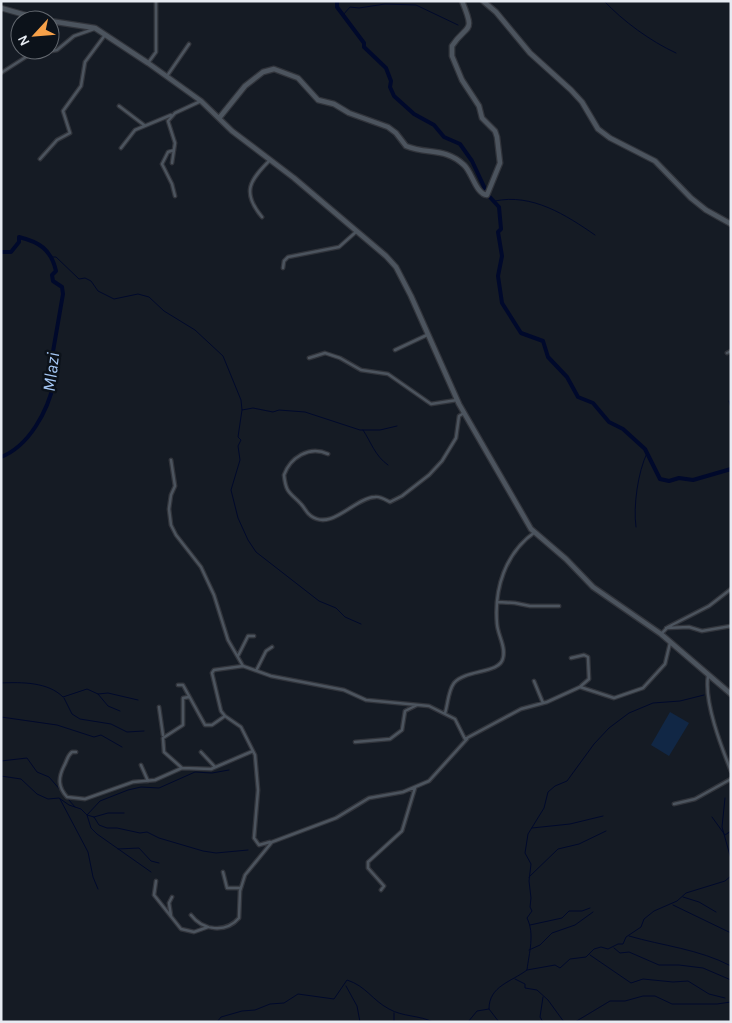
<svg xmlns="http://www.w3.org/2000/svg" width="732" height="1023" viewBox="0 0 732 1023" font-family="Karla,sans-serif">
  <rect width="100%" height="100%" fill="#151b24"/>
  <path fill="#112745" d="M670,712l19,11 -20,33 -18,-11z"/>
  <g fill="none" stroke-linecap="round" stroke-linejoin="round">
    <path stroke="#00092b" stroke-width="1" d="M604,1c19,20 46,40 72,52
      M343,15l7,-8 9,1 26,-4 31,1 42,20
      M495,201c37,-8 71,14 100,34
      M51,257h5l23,22 6,-1 6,3 7,10 16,8 24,-5 11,3 15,14 31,19 28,26 18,44 1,10 11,-2 20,4 6,-2 26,2 55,18h20l17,-4
      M729,401l2,7
      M242,410l-4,27 3,3 -3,6 2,14 -9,30 7,28 10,22 8,12 63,49 17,7 9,9 16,7
      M363,430c8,12 12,26 25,35
      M730,469l1,-3
      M636,527c-3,-21 2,-55 11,-74
      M1,683c21,-1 47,-1 62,14l24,-8 11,5 10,-1 30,7
      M98,694l10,12 12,5
      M64,698l8,16 8,5 31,5 16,8 17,-1
      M1,717l56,8 37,12 7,-2 21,12
      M1,761l26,-3 10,14 12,5 26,30
      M1,776l20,3 16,15 11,5 11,-1 10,7 12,4 6,6 7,2 5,8 8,3h10l23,5 7,-1 12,6 44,13 13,2 32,-3
      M725,798l-3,29 9,32
      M60,799l28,53 5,25 5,12
      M94,817l14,-4h16
      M712,817l13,18 6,-4
      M532,828l38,-4 33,-8
      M118,849l21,-1 12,13 8,2
      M151,872l-54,-38 -6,-6 -4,-13 13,-14 28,-11 13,-3 18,1 36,-16 17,1 17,-3
      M529,877l29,-28 21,-5 27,-13
      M683,897l16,5 17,10
      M673,905l58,28
      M530,925l32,-7 7,-7h13l8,-3
      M629,936c34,10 70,13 102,30
      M614,948l6,5 9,-1 30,13h20l24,3 28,12
      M529,950l11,-5 12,-12 23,-8 18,-13
      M590,955l41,28 12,-4 30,3 15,-1 21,13 16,4
      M527,970l28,-5 5,3 10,-9 16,-2 8,-8 7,-2 7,2 10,-5h5l3,-7 15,-10 3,-8 10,-8 23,-10 9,-8 39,-12 6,-5
      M515,979l10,5v4l12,2 11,10 16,22
      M346,986l11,20 3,16
      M489,1009l10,13
      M394,1013v9
      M217,1022l4,-5 21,-6 13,-1 15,-6 14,-1 14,-9 36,5 13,-19c19,6 25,20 42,29 14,8 30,6 44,13
      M468,1022l9,-11 12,-2c0,-23 22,-27 38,-39 2,-17 8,-36 0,-52l5,-7 -2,-4 1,-9 -2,-17 2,-17 -6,-11 3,-19 16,-26 4,-16 7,-6 12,-5 27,-37 15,-16 20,-15 24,-10 27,-2 24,-6
      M543,1022l-3,-5 3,-20
      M575,1022l35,-21h15l18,-5h12l17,8h45l14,-2"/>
    <path stroke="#00092b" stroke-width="4" d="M337,1v6l27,36v4l22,21 5,13 -1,6 4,9 20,18 20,11 10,12 16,7 12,17 15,32
      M488,195l11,12 2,22 -3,3 4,24 -4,20 4,27 19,30 22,8 5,16 19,20 11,20 15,6 16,19 14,7 22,20 15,30 9,2 10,-3 14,2 38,-11
      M1,252h10l8,-10v-5c20,5 32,12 37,34l-4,4 1,6 9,6 1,7 -12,69v15l3,4c-6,29 -25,64 -53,75"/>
    <g stroke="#31343b" stroke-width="5">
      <path id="street" d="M148,63l8,-11v-51
        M1,73l28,-18 28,-5 17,-14 20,-7
        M167,76l22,-32
        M119,106l25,19
        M121,148l14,-18 36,-15
        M174,150l-6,2 -6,12 10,20 3,12
        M40,159l17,-19 13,-7 -7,-22 18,-25 4,-24 20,-27
        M172,163l3,-20 -7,-22 7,-8 26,-12
        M262,217c-21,-25 -12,-37 8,-57
        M283,268l1,-7 4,-4 51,-10 18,-16
        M395,350l32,-15
        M727,353l4,-2
        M309,358l16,-5 15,5 21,12 27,4 43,30 26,-4
        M328,454c-19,-9 -38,4 -44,21 2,19 6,17 17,29 4,4 5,9 10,12 21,15 43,-18 64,-19 5,-1 11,3 15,5l12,-6 27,-21 13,-14 14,-23 3,-22 5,-3
        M171,460l4,26 -4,9 -2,14 2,16 5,10 25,32 13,28 14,45 15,26 28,10 73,14 22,10 63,6 26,13 10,20 56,-30 26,-7 33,-15 34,11 29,-10 22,-24 5,-21
        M498,602l17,1 15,3h29
        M666,628l23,-1 13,4 29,-5
        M661,634l7,-7 41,-21 22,-17
        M238,656l10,-20h6
        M571,658l13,-3 4,2 1,22 -8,7
        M243,666l-29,4 -2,3 9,38 4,5 16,11 14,28 3,35 -4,48 5,7 11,-3
        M257,669l9,-18 6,-4
        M708,676c-4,26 13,70 23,95
        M534,681l9,22
        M178,685h5l22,40h7l13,-9
        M159,707l4,28
        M445,713c3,-9 3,-22 9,-30 12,-14 46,-9 49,-25 3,-12 -5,-22 -6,-34 -3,-35 8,-71 38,-92
        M355,742l35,-3 12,-9 3,-19 12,-6
        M76,752h-4c-5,4 -5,9 -8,14 -6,12 -6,21 3,31l18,2 48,-17 22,-2 27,-12 29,1 42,-18
        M201,752l14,15
        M141,765l7,16
        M182,768l-18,-16 -1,-14 20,-13v-27l6,-1
        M674,804l21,-5 36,-20
        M223,872l4,16h13
        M156,881l-2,14 27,34 13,3 14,-5
        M381,890l3,-4 -16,-18v-6l34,-31 13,-43
        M191,915c12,16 35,18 48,3l1,-27 5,-16 27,-33 64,-24 33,-20 34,-6 26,-11 38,-42
        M171,916l-2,-13 3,-6"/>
    </g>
    <g stroke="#31343b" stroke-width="7">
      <path id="secondary" d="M483,1l13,11 34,41 41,37 11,12 16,27 12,9 45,23 36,37 15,12 25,14
        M1,8l42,12
        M50,21l45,7 53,35 53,38 31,30 62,47 92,78 10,11 15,29 48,108 72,125 35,30 27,28 68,47 70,60
        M220,117l25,-31 18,-14 11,-3 24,9 20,22 16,4 15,9 39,14 8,6 10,13c22,9 39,1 58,19 8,7 12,29 23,30l13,-32 -3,-26 -2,-6 -13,-13 -3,-12 -17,-26 -10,-24v-10c15,-23 24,-11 10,-45"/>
    </g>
    <use href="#street" stroke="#4c545e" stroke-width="2.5"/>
    <use href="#secondary" stroke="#4c545e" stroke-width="4.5"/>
  </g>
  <g text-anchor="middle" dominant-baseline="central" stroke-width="5" stroke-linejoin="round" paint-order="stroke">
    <g font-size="18" font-style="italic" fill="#a5c7f4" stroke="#0c121a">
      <text transform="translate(51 372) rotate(-83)">Mlazi</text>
    </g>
  </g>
  <rect width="732" height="1023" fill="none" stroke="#e7ebf2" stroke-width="5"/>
  <g transform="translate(35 35) rotate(244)"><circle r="24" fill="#0c121a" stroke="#646970"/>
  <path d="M0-4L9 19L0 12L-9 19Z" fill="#f7a149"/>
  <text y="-8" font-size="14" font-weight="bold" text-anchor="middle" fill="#e7ebf2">N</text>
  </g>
</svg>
